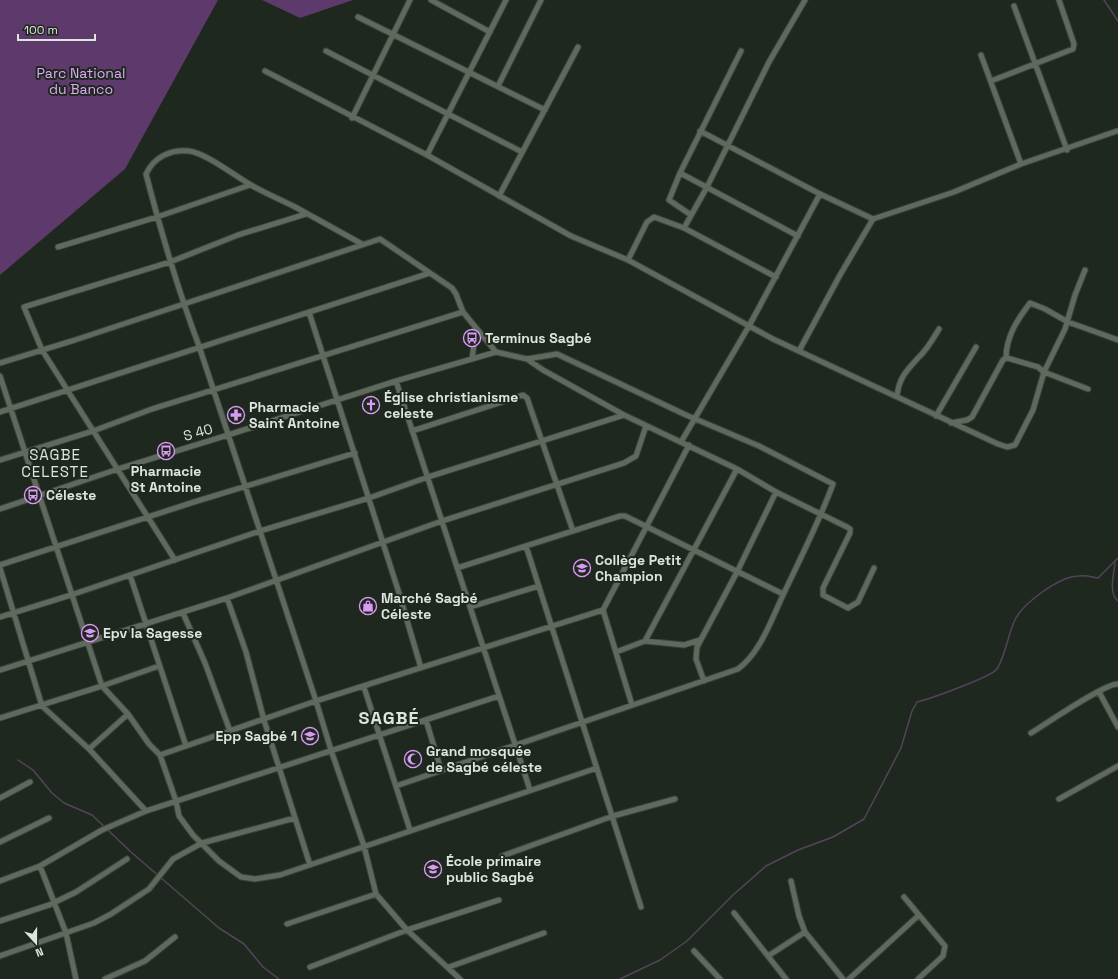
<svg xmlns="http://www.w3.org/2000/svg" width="1118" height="979" viewBox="0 0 1118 979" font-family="'Space Grotesk',sans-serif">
  <rect width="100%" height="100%" fill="#1f281e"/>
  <path fill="#5d3a6b" d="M0,0h218l-93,169 -125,106z
    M262,0h91l-53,18z"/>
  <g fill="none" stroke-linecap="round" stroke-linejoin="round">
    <path stroke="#54445b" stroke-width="1.5" d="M1104,0l14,21
      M1115,563c-1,12 -7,30 3,38
      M18,760l15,10 19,23 12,10 28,12 39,37 88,76 25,16 19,23 16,12
      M620,979l40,-19 27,-19 46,-46 33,-29 32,-16 35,-13 31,-18 37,-71 11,-37 5,-9c13,-3 73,-25 79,-32 8,-9 12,-35 18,-48 7,-18 46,-46 65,-46 6,-1 13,1 19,2l20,-20"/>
    <g stroke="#3b433b" stroke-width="7">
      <path id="street" d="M431,0l59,32
        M1014,6l53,144
        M358,17l187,93
        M326,51l196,101
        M741,51l-61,122 118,63
        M981,55l40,109
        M265,71l162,84 144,81 57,24 145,79 225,105 9,3 8,-2 18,-35 11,-38 21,-43 10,-34 10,-25
        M991,81l82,-32 1,-5 -15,-44
        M498,86l43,-86
        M352,118l58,-118
        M700,131l120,63 53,25 81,-27 67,-28 96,-33
        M427,155l79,-155
        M680,173l-11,27 22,15
        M499,196l79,-149
        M684,228l23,-41 62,-125 36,-62
        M362,244c-22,-12 -43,-24 -65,-36 -15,-8 -31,-14 -46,-23 -16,-9 -45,-32 -62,-34 -18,-2 -35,6 -43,23 15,58 32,116 53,172l117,355 15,49 33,96 12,48 31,36 53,49
        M58,247l99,-30 93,-32
        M628,260l19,-38 7,-5 30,11 92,49
        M309,312l90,281 22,75
        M799,351l41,-76 33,-56
        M1006,358c0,-21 11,-38 24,-55l15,6 23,13 50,18
        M472,359l4,-31
        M527,359l16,11 81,45 113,54 39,23 71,35 3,2v4l-27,55v7l25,13 10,-6 16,-34
        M0,363l75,-23 305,-101 72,49 4,6 7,18 33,40 31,7 30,-5 129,61 73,31 74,38c-14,38 -32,73 -49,109 -12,25 -23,59 -46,76l-342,117
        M0,376l102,310 26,28 21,30 11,11 16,46 3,15 14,19 26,26 22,16 14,2 25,-4 317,-107
        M396,381l134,409
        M897,396c2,-18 9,-25 21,-38 9,-8 15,-19 21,-29
        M0,412l430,-139
        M936,416l40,-69
        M951,423l16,-3 5,-3 31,-57 4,-2 31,9 6,5 44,17
        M412,431l105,-34 6,-2 4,3 46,133
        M681,442l68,-116 71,-132
        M0,460l93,-29 59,-22 311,-97
        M0,509l118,-40 110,-34 168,-54 100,-29
        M526,546l115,361
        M175,560l-133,-210 -18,-43 146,-45 68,-27 68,-21
        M0,565l194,-63 161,-49
        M0,568l42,138 47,43 57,62
        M457,568l163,-52h5l158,78
        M130,575l56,171
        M227,598l19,54 18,68 46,145
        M470,607l69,-21
        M183,613l22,50 25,68
        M0,617l71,-22 189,-64 109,-33 59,-21 196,-62
        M645,641l92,-172
        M616,652l29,-11 39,4 16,-5
        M0,670l227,-72 215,-77 182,-58 12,-7 10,-30
        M704,681l-8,-22 1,-12 40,-75 39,-80
        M364,687l46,143
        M1099,692l19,35
        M632,705l-29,-95 86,-165
        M0,718l102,-32 57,-20
        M426,720l15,50
        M1031,733c15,-9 74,-50 87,-49
        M89,749l39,-35
        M160,755l156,-54 287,-91
        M0,798l30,-16
        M1059,799l59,-33
        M0,842l49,-24
        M502,856l111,-40 62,-17
        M40,866l26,67 10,46
        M0,881l40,-15 62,-36 44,-19 353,-115
        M791,881l8,35 6,16 38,47
        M734,913l52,66
        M0,921l49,-16 27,-13 51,-33
        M287,924l89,-30
        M694,951l26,28
        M0,956l94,-33 17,-9 38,-25 24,-30 29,-16 93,-25
        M768,956l37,-24
        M310,967l97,-37 92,-30
        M449,967l95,-34
        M105,979l40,-18 30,-24
        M849,979l70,-64 -15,-18
        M918,979l25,-23 2,-10 -26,-31"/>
    </g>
    <use href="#street" stroke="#5f695e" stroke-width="5"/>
  </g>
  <defs>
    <g id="bus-ring" transform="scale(0.9)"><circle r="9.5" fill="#1f281e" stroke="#da9af6" stroke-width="1.5"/><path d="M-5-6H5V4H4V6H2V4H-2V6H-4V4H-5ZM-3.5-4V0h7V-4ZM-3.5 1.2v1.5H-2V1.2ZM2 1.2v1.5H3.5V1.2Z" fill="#da9af6"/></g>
    <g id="church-ring" transform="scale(0.9)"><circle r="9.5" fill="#1f281e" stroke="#da9af6" stroke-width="1.5"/><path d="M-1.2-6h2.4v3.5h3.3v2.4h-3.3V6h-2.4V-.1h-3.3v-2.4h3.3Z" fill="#da9af6"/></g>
    <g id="pharmacy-ring" transform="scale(0.9)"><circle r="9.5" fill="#1f281e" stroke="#da9af6" stroke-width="1.5"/><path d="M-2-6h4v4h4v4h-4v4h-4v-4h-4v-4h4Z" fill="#da9af6"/></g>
    <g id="university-ring" transform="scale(0.9)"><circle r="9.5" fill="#1f281e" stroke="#da9af6" stroke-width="1.5"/><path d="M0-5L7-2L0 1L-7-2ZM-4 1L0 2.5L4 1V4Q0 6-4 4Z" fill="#da9af6"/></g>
    <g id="shop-ring" transform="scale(0.9)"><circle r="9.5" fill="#1f281e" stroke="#da9af6" stroke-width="1.5"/><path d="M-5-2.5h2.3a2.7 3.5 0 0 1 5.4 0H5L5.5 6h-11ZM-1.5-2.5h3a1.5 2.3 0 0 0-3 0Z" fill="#da9af6"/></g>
    <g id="school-ring" transform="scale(0.9)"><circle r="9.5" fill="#1f281e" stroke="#da9af6" stroke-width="1.5"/><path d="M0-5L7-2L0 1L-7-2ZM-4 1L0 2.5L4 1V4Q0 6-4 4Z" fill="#da9af6"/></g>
    <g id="mosque-ring" transform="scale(0.9)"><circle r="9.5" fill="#1f281e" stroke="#da9af6" stroke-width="1.5"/><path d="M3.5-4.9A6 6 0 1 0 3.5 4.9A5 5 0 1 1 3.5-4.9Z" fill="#da9af6"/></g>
  </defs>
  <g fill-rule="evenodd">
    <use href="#bus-ring" x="472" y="338"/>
    <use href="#church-ring" x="371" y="405"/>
    <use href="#pharmacy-ring" x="236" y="415"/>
    <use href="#bus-ring" x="166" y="451"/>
    <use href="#bus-ring" x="33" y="495"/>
    <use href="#university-ring" x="582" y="568"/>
    <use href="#shop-ring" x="368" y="606"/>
    <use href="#school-ring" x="90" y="633"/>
    <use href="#school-ring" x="310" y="736"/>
    <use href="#mosque-ring" x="413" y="759"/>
    <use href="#school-ring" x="433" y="869"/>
  </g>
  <g text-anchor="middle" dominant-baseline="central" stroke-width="4" stroke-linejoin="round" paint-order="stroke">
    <g font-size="14" fill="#e0a7f9" stroke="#1f281e">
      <text x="81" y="73">Parc National<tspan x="81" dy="16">du Banco</tspan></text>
    </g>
    <g font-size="14" font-weight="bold" fill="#dee4de" stroke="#1f281e" text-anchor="start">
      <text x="485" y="338">Terminus Sagbé</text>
      <text x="384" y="397">Église christianisme<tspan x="384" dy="16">celeste</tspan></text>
      <text x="249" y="407">Pharmacie<tspan x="249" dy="16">Saint Antoine</tspan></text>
      <text x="166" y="471" text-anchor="middle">Pharmacie<tspan x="166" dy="16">St Antoine</tspan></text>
      <text x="46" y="495">Céleste</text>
      <text x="595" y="560">Collège Petit<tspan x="595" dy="16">Champion</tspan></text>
      <text x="381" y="598">Marché Sagbé<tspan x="381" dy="16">Céleste</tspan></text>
      <text x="103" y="633">Epv la Sagesse</text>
      <text x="297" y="736" text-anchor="end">Epp Sagbé 1</text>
      <text x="426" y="751">Grand mosquée<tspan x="426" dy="16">de Sagbé céleste</tspan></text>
      <text x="446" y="861">École primaire<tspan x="446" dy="16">public Sagbé</tspan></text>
    </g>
    <g font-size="14" fill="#dee4de" stroke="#1f281e">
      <text transform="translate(198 432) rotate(-16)">S 40</text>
    </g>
    <g font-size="15" letter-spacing="1" fill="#dee4de" stroke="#1f281e">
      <text x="55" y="454">SAGBE<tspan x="55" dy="17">CELESTE</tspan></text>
    </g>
    <g font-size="18" font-weight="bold" letter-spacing="1" fill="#dee4de" stroke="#1f281e">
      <text x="389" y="717">SAGBÉ</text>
    </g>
  </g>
  <g transform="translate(36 943) rotate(159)" stroke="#1f281e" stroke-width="3" paint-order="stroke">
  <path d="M0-3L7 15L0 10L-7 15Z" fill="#dee4de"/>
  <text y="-6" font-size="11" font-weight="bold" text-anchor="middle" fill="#dee4de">N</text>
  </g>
  <path d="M18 34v6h77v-6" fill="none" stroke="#dee4de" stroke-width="2"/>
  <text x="24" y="34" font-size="12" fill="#dee4de" stroke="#1f281e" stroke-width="3" paint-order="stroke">100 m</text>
</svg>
